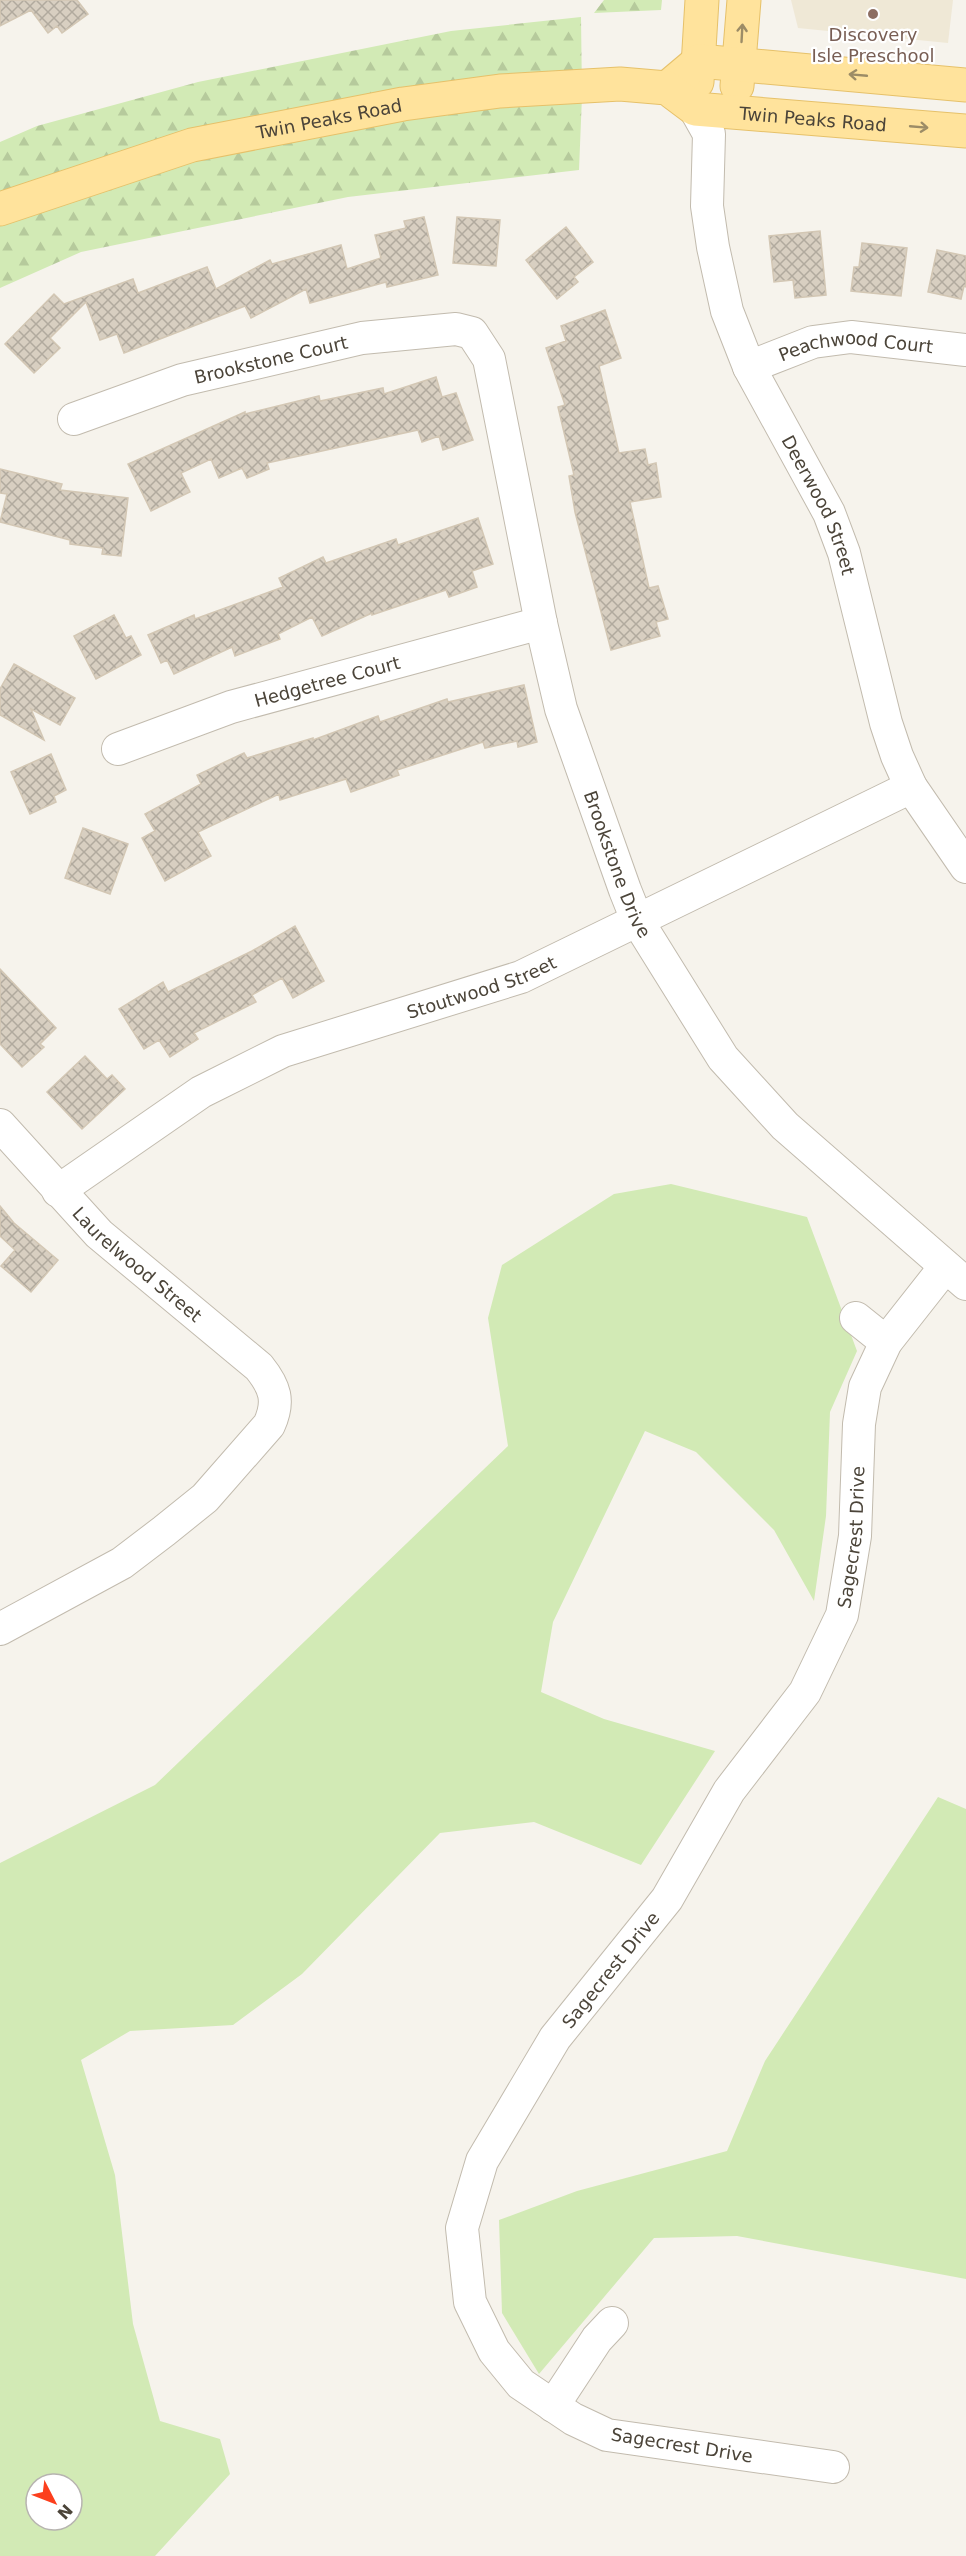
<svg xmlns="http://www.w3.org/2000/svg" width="966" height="2556" viewBox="0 0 966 2556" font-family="'DejaVu Sans',sans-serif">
  <defs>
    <pattern id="forest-firs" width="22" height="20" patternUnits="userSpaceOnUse" patternTransform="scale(1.5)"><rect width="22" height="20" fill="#d2eab5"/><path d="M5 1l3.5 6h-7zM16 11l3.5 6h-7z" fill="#b6ca9c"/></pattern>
    <pattern id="building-cross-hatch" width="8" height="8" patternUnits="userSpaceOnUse" patternTransform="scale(1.5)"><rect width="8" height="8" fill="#d8cfc1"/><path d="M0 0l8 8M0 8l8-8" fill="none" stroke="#b1aa9e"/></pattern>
  </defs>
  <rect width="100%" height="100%" fill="#f6f3ec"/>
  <path fill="#efe8d6" d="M791,0h162l-5,43 -150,-15z"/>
  <path fill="#d2eab5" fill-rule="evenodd" d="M671,1184l136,33 50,134 -27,61 -4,104 -12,85 -40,-71 -78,-78 -51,-21 -92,191 -12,70 63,27 111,32 -74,114 -107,-43 -94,11 -138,141 -69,51 -103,6 -49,29 34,115 18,149 27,97 60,18 10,35 -75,82h-155v-693l155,-78 353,-339 -20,-128 14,-53 112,-71zM36,2484h36v36h-36z
    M938,1797l28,12v470l-229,-43 -83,2 -115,136 -37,-61 -3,-93 78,-29 150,-40 38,-90z"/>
  <path fill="url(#forest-firs)" d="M604,0h58l-1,10 -67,3z
    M581,17l1,79 -3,74 -231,27 -267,55 -81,36v-146l37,-16 161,-44 253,-51z"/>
  <path fill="url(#building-cross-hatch)" stroke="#d3c7b4" stroke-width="1.5" d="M0,0h77l11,14 -26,19 -5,-7 -9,7 -17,-23 -31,16z
    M424,217l14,58 -51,12 -1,-5 -76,21 -4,-14 -55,29 -6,-12 -121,47 -7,-19 -17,6 -14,-38 -36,36 10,10 -26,25 -29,-29 49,-50 10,10 69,-25 5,14 69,-26 9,22 54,-29 2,4 69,-19 6,24 34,-11 -6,-23 31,-7 -2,-7z
    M457,217l43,3 -4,46 -43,-3z
    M566,227l27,35 -19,15 4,5 -21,17 -31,-39z
    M820,231l6,64 -31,3 -2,-18 -19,2 -5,-46z
    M862,243l45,5 -6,48 -50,-5 3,-24h5z
    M937,250l29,6v31l-2,-1 -3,13 -33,-7z
    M605,310l16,48 -22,8 20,87 26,-4 3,16 8,-2 5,34 -31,5 19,86 9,-2 10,33 -12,3 4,14 -49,14 -36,-138 -6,-36 5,-1 -16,-68 7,-2 -19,-57 20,-7 -5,-15z
    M436,377l6,20 14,-4 17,47 -30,10 -4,-14 -17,6 -4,-12 -151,33 2,6 -22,9 -5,-10 -23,10 -8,-19 -30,14 9,19 -39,19 -23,-47 117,-52v2l74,-18 1,5 63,-13 1,6z
    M0,469l62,15 -2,6 68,8 -7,58 -19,-2 1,-6 -33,-4v-4l-70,-18 7,-28 -7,-1z
    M478,518l15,46 -21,7 5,16 -28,10 -3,-7 -74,25v-2l-50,23 -10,-19 -34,17 2,5 -45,17 -3,-9 -58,27 -7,-14 -6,3 -13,-28 46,-20 1,4 88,-32 -4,-9 44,-21 3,6 70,-24 2,6z
    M114,615l12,23 5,-2 10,19 -45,24 -22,-43z
    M14,664l61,34 -15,27 -29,-16 13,31 -44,-25v-26z
    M524,685l13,57 -19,5 -1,-6 -32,7 -2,-6 -86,28 2,5 -48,17 -5,-13 -66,21 -1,-6 -81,38 13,24 -46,25 -23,-43 13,-7 -10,-17 56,-30 -4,-9 47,-22 3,5 66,-20v2l65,-24 2,6 67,-23 1,3z
    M51,754l15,36 -12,6 2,6 -26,12 -19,-42z
    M83,828l45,16 -18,50 -45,-16z
    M295,926l29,55 -31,17 -11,-20 -30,17 4,7 -62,31 4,6 -28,18 -11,-17 -15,9 -25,-40 44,-27 5,10 84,-41z
    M0,969l56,59 -16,16 4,3 -22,20 -22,-23z
    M85,1056l22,23 5,-4 13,14 -43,40 -35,-37z
    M0,1206l14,17 44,37 -27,32 -30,-26 14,-16 -15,-14z"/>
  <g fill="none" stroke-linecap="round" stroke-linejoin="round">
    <g stroke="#c2bbae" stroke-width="34">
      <g id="minor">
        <path id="s1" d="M695,109l14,25 -2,72 6,41 14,64 22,56 80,146 15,40 42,170 11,33 14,31 55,80"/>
        <path id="s2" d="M749,367l64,-25 38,-5 115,13"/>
        <path id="s3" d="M74,419l108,-39 180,-42 94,-9 16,4 17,26 52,264 20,86 64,181 12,30 86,138 62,68 181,158"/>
        <path id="s4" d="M118,749l113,-42 310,-84"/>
        <path id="s5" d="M0,1125l99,109 160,133c16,20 21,34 10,58l-64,73 -41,33 -42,32 -122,66"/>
        <path id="s6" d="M58,1191l143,-99 82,-41 238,-74 390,-190"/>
        <path d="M856,1318l30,24"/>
        <path d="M553,2406l44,-67 15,-16"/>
        <path id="s7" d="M833,2467l-226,-32 -34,-16 -52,-35 -27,-33 -24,-49 -8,-74 20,-67 73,-123 112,-139 62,-108 76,-99 37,-77 13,-79 4,-112 6,-37 21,-45 59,-75"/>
      </g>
    </g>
    <g stroke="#e6c16a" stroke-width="35">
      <g id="major">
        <path d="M697,82l5,-82"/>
        <path d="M737,86l7,-86"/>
        <path d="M667,88l32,-27 267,24"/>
        <path id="s8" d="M0,209l192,-64 211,-41 97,-13 120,-7 47,4 28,21 271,22"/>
      </g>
    </g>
    <use href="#minor" stroke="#fff" stroke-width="32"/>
    <use href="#major" stroke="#ffe39c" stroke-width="33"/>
  </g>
  <defs><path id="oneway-shaft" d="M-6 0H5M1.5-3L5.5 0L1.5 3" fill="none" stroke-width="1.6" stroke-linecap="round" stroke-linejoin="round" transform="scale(1.5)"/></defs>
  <g stroke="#9c8c66">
    <use href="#oneway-shaft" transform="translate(742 33) rotate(-87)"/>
    <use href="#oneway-shaft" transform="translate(858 75) rotate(-175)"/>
    <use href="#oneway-shaft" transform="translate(919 127) rotate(5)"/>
  </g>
  <circle fill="#8d6e63" stroke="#fff" stroke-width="2" cx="873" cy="14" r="6"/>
  <g text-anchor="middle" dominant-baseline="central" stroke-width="4.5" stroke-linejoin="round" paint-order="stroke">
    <g font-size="18" fill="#785e54" stroke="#fff">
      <text x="873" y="34">Discovery<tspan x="873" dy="21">Isle Preschool</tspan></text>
    </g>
    <g font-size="18" fill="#4b4439" stroke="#fff">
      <text stroke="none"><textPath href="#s8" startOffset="836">Twin Peaks Road</textPath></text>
      <text stroke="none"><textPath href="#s8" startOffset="342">Twin Peaks Road</textPath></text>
      <text stroke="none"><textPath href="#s2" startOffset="111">Peachwood Court</textPath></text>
      <text stroke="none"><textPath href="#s3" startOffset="206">Brookstone Court</textPath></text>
      <text stroke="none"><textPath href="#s1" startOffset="423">Deerwood Street</textPath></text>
      <text stroke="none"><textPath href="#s4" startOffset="220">Hedgetree Court</textPath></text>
      <text stroke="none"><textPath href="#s3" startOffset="964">Brookstone Drive</textPath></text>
      <text stroke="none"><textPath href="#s6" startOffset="474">Stoutwood Street</textPath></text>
      <text stroke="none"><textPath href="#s5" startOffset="196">Laurelwood Street</textPath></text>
      <text stroke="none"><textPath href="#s7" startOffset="1305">Sagecrest Drive</textPath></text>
      <text stroke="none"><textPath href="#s7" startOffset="801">Sagecrest Drive</textPath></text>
      <text transform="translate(682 2445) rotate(9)">Sagecrest Drive</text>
    </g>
  </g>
  <g transform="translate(54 2502) rotate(132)"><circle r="28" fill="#ffffff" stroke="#b7b4b0" stroke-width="1.5"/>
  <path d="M0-4.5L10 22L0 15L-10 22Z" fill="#fc3f1d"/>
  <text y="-9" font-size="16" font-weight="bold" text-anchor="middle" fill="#4b4439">N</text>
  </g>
</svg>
